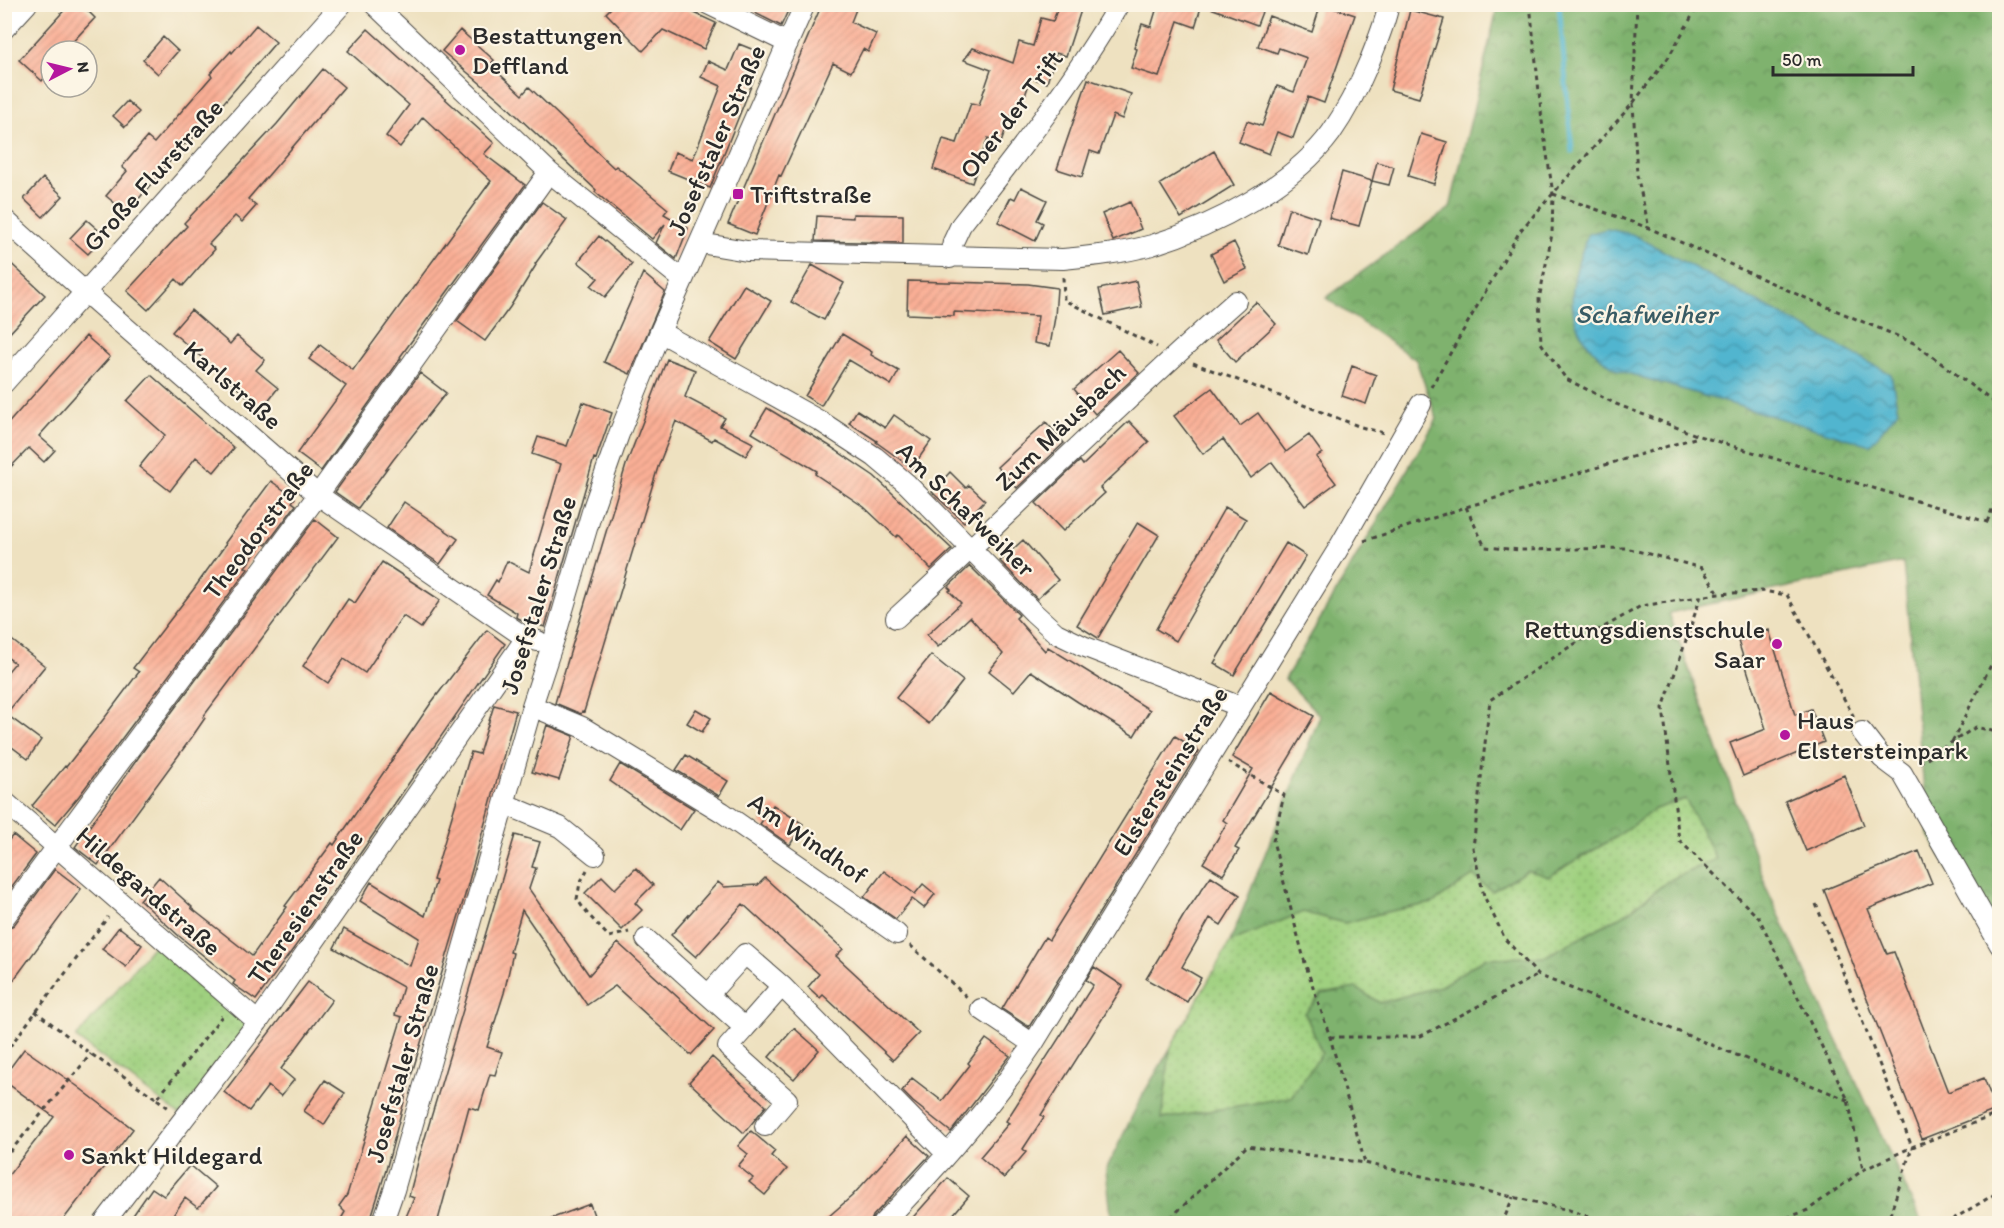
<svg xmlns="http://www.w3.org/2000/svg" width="2004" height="1228" viewBox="0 0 2004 1228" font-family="Itim,sans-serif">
  <defs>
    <pattern id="grass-dots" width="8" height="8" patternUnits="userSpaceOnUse" patternTransform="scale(1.5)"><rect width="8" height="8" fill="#9fd07f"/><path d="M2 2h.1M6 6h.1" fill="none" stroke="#89b36e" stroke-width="1.8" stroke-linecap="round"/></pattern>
    <pattern id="forest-crowns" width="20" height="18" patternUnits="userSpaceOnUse" patternTransform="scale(1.5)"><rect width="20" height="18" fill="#7fb26e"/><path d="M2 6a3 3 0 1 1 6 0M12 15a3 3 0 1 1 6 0" fill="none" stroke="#68915b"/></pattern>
    <pattern id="water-waves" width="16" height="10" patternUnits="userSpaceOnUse" patternTransform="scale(1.5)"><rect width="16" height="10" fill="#51b5cf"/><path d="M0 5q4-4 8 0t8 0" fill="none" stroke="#4393a8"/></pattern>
    <pattern id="building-hatch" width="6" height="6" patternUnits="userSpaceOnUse" patternTransform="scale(1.5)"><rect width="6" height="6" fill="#faaf95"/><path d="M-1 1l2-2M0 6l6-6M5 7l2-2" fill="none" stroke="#d69781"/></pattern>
  </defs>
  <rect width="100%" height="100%" fill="#fcf5e5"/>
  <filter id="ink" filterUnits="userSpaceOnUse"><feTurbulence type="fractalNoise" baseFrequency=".0167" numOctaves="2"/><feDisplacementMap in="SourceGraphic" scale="12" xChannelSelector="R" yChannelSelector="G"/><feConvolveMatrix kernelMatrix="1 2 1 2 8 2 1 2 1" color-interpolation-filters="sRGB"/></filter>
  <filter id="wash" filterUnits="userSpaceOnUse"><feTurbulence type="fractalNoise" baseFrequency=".008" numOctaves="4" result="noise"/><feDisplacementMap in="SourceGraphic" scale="24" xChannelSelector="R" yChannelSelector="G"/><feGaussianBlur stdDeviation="1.35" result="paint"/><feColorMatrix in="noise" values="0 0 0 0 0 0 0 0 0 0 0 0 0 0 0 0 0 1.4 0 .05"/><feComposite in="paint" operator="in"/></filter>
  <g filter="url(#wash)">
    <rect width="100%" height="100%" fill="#eee1c0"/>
    <path fill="url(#grass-dots)" stroke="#657e55" stroke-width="1.5" d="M1686,799l30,60 -48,22 -41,32 -83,44 -59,1 -44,28 -61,17 -24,-15 -51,25 17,40 -31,44 -129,22 8,-70 60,-107 73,-30 42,11 41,-11 47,-9 40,-27 19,15 36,-22 20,8 68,-40 39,-28z
      M158,940l96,81 -74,94 -104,-77z"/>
    <path fill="url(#forest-crowns)" stroke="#556e4c" stroke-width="1.5" d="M1498,5h501v956l-71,-128 -25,-271 -234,51 98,276 155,334h-810l-6,-53 36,-74 28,-47 -8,70 129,-22 31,-44 -17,-40 17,-19 34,-6 24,15 61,-17 44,-28 59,-1 83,-44 41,-32 48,-22 -31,-60 -30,10 -39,28 -68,40 -20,-7 -36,21 -19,-15 -40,27 -47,9 -41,11 -42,-11 -73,30 90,-226 -35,-37 152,-260 -21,-59 -90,-62 124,-90z"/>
    <path fill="url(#water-waves)" stroke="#3e707d" stroke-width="1.5" d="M1607,229l25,5 259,140 7,37 -28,34 -253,-75c-7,-6 -16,-11 -22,-18 -36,-35 -22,-77 -7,-118z"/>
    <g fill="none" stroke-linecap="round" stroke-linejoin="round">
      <path stroke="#51b5cf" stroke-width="5" d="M1559,4l13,147"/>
    </g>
    <g id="blocks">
      <path fill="url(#building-hatch)" d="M70,4h11l14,14 -31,33h-13v19l-9,11 -23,-21z
        M615,4h60l41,19 -12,26 -41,-19 -20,21 -37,-38z
        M759,4h32l-10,22 -26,-13z
        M822,4h36l-7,18 25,12 -8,18 -5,-3 -12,23 -18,-9 -52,113 -2,-1 -24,60 -27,-11z
        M1059,4h24l-17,52 -10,-3 -9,30 -16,-5 -14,41 -7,-3 -9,27 -13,-5 -16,45 -39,-14 10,-30 14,4 14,-40 8,2 12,-35 -27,-10 9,-12 40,15 6,-21 14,4 8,-28 12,3z
        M1158,4h44l-7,23 -17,-6 -19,56 -28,-9 6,-19 -3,-1 8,-24 9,3z
        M1206,4h59l-8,21 -52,-19z
        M1321,4l34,11 -31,88 -16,-6 -15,41 -16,-6 -8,22 -30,-12 8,-21 15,5 15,-40 17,6 13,-34 -28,-10 -2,5 -19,-7 11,-30 43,16z
        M1410,10l34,9 -25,79 -29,-8z
        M256,25l20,17 -89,103 -2,-2 -58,70 -21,-17 21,-25 -5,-4 25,-30 7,6 58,-67 -2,-2 21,-23 1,2z
        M368,29l126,114 -10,11 41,31 -125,172 1,1 -80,113 -24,-18 49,-67 -37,-27 11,-14 33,25 138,-189 -68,-64 -23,30 -14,-11 23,-31 -61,-54z
        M460,30l34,30 -4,5 32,30 7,-8 85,81 2,-2 52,43 -4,5 24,14 -12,31 -20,-16 9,-19 -13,15 -57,-47 1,-2 -96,-90 -58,-49z
        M163,37l15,14 -20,23 -15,-14z
        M739,44l25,10 -54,134 -42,-17 7,-19 18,7 28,-73 -20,-9 7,-16 20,9z
        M323,69l21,18 -96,112 8,7 -14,16 -7,-6 -26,28 6,5 -32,37 -7,-7 -28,31 -21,-19 60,-65 -3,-3 93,-99z
        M1088,79l43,15 -9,25 -9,-4 -14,39 -9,-3 -8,26 -25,-8z
        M127,101l12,11 -14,15 -12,-11z
        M1421,134l26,8 -13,42 -26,-8z
        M1214,151l20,34 -53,33 -21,-34z
        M1377,162l17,5 -5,18 -17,-4z
        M1342,172l30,9 -13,45 -30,-8z
        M43,178l20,18 -20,21 -19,-18z
        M1021,187l26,13 -10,20 6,3 -8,18 -37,-19 13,-25 4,2z
        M542,202l25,18 -32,44 1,1 -26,42 -25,34 -28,-20z
        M1130,202l11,27 -28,12 -11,-27z
        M1289,208l30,10 -11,37 -30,-10z
        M853,214l50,1v28l-88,-2 2,-25 36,2z
        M87,220l18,16 -17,18 -18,-16z
        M599,236l33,28 -27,33 -14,-11 7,-8 -20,-16z
        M1234,242l13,27 -23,12 -13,-27z
        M4,257l41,38 -41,44z
        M812,265l32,18 -20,37 -33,-18z
        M643,273l22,19 -35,82 -26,-12z
        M908,281l120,3 29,4 -2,29 -5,29 -16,-3 4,-27 -84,-4v4l-47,-2z
        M1136,281l6,26 -37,8 -6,-26z
        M744,285l27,16 -35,58 -27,-17z
        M1256,302l20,22 -41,38 -19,-22z
        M191,310l39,34 7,-8 28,24 -9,10 22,18 -19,24 -13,-10 3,-4 -77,-66z
        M842,334l30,18 -1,3 28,16 -8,14 -42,-25 -28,46 -16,-10z
        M86,336l24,21 -71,79 16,14 -11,12 -15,-14 -25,26v-46z
        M1118,350l21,23 -44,41 -21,-25z
        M667,359l28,11 -10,27 40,21 -5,8 33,17 -7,13 -32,-18 -2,3 -36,-20 -18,46 -74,245 -2,-1 -1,3 -26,-11 71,-238z
        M1352,366l24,9 -10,29 -24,-8z
        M420,373l26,20 -53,67 -35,48 -23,-16z
        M151,375l83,73 -20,24 -18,-15 -26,34 -31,-24 26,-32 -38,-34z
        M1212,388l28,38 18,-13 28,39 23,-17 13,18 -6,4 20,26 -31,23 -33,-44 -21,16 -28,-39 -20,15 -29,-38z
        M583,402l29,11 -16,46 -2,-1 -49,169 -23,-7 -6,-3 1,-4 -30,-18 9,-15 2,2 9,-21 22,11 32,-108 -29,-10 6,-17 29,9z
        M767,408l61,37 46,31 78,73 -21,20 -33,-34 -2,2 -32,-30 -49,-33 2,-3 -65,-38z
        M857,410l28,18 9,-13 37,26 -19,27 -36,-26 1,-1 -28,-18z
        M1129,421l20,21 -49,46 5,5 -42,38 -27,-28 44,-42 3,4z
        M1046,422l18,21 -47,45 -20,-21z
        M950,472l16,16 3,-3 16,15 -21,22 -32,-30z
        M271,481l24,17 -3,4 4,3 -30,40 -3,-2 -18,24 3,2 -169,227 -24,29 -23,-19 33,-40 1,1 40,-51 33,-44 -6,-4 60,-78 33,-46 -1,-1z
        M404,502l54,37 -18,25 -53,-36z
        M1225,507l21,12 -70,122 -20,-12z
        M315,519l23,18 -135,180 2,1 -13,19 -94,128 -23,-18 68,-96z
        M1138,522l21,13 -61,103 -21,-13z
        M1023,540l35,40 -21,19 -37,-38z
        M1286,543l20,13 -72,119 -20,-12z
        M382,562l58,38 -19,28 -18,-12 -38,57 -21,-14 -16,24 -25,-17 45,-67 7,4z
        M970,566l49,49 -3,3 29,33 3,-4 102,63 -16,26 -56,-34 -47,-31 -17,20 -25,-20 14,-17 -33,-37 -32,30 -11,-12 34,-32 -12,-12 2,-1 -3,-3z
        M487,630l18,14 -195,282 -54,74 -23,-16 2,-3 -56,-45 -39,-36 19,-23 33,30 -1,1 61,48 35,-49 -2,-1 47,-63 2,2 97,-142z
        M1769,630l26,85 16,-6 13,33 -81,34 -13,-33 36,-14 -28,-88z
        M4,634l41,32 -39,48 35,26 -13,19 -24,-18v-65l11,-13 -11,-8z
        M931,655l32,26 -34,43 -33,-26z
        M1271,691l43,25 -79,132 4,2 -16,25 -20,-12 24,-40 -4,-3 30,-51 -21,-12z
        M494,705l22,6 -51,184 -56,188 -23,87 -17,54h-31l7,-12 -6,-6 8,-11 11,-35 44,-143 -7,-2 8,-28 -69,-39 10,-19 66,37 9,-28 -59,-37 11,-19 54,34 11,-35 -3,-1 38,-128 8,2z
        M696,709l15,9 -9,14 -15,-9z
        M547,725l27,11 -15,44 -27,-8z
        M1175,736l24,15 -170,276 -27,-18 43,-72 4,3z
        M686,755l42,26 -9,15 -43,-26z
        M620,764l74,45 -14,21 -70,-49z
        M1844,775l20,50 -58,26 -21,-50z
        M773,805l30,19 -13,21 -30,-21z
        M13,835l23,19 -32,43v-51z
        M515,835l25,7 -8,25 4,1 -7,21 60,86 29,-32 96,87 -23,25 -76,-69 -28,19 -65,-95 -12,42 3,1 -9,40 -17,54 15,5 -7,23 -5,-1 -11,36 -10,-3 -32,117h-34l11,-26 -5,-2 10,-38z
        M1919,851l13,32 -64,26 19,45 7,-2 54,140 36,-14 12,32 -74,29 -98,-249z
        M636,868l17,17 -18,18 7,7 -20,20 -37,-37 17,-17 13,13z
        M55,869l26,20 -77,104v-63l10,-5z
        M884,871l31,23 8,-10 12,10 -11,14 -12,-9 -16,20 -32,-22z
        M1211,876l29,19 -19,30 -11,-7 -28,49 19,11 -14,24 -41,-23 38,-64z
        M765,878l78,71 -7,7 83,77 -26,27 -70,-65 -3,3 -12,-11 11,-13 -76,-70 -47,53 -25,-22 47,-53 6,5 34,-2z
        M119,927l23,18 -16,22 -24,-18z
        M1094,967l29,19 -82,129 3,2 -21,32 3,3 -22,26 -24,-21 29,-34 -3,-2 87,-136 -7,-5z
        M308,982l24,18 -51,69 13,11 -13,16 -13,-10 -19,25 -25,-19z
        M794,1028l25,22 -25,29 -25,-22z
        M986,1039l24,17 -59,76 -38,-30 -11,-11 10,-13 30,23 28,-36 -2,-2z
        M24,1049l53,37 56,43 -73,95h-56v-43l50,-64 -50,-36v-5z
        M712,1057l54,49 -22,27 -55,-51z
        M325,1080l20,13 -21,32 -20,-14z
        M751,1131l24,20 -4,5 16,13 -22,26 -16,-13 4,-4 -15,-12 10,-12 -10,-8z
        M907,1136l22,20 -56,60 -3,8h-50l32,-28z
        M190,1165l26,22 -18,21 -13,-10 -18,26h-40l25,-36 12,8z
        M948,1178l21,18 -24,28h-38z
        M590,1204l7,20h-54l-1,-2z"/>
    </g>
  </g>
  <g filter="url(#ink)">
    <use href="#blocks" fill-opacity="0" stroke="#484641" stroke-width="1.5"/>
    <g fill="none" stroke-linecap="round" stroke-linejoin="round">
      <g stroke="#484641" stroke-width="22">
        <path id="minor" d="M374,4l175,168 134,108
          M708,4l80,39
          M4,29l23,-25
          M4,219l81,73 233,203 208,143 12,3
          M700,243l47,8 316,8c30,-3 60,-6 89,-14 62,-19 141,-60 179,-112 16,-23 28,-47 39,-73 7,-18 15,-36 19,-56
          M950,258l3,-16 8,-17c56,-71 112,-142 158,-221
          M660,332l160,89 55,36 32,27 126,128 23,21 27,13 158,61
          M4,383l338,-379
          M896,618c115,-105 224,-215 340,-317
          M532,706l50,21 140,85 175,122
          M1862,732l20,26 20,15 98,172
          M4,801l254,221
          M505,804l55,23 35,28
          M4,918l314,-423 231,-323
          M646,939l62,56 37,-41 37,32 165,168
          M708,995l37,33 37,-42
          M981,1009l52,35
          M745,1028l-17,19 59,53 -22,26
          M103,1224l155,-202 268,-384
          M382,1224l12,-34 138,-484 26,-79 35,-119 26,-74 41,-102 145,-328
          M882,1224c55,-56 107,-114 151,-180l304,-493 84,-147"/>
      </g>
      <path stroke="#484641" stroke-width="3" stroke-dasharray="4.5 4.5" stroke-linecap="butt" d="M1530,4l12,117 11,73 -1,40 -13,65 2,44 25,36 50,25 83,32 288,86 13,7
        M1637,4l-4,99 4,72 12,53
        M1553,194l96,34 152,68 113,47 86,64
        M1063,277l1,23 93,47
        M1193,363l168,64 23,6
        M1431,387l89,-156 113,-128 35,-45 31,-54
        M1466,507l19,40 36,3 105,-2 76,20 17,26
        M1987,522l13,-33
        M1364,541l102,-34 232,-70
        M1701,596l-38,112 16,132 80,78 89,182 15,70
        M1952,742l41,-81 7,-109
        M1228,762l56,33 -11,46 32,122 25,74 35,126
        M1919,763l57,-36 24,6
        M587,870l-7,13 -3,16 9,13 23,25 20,-5
        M1816,904l96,243 88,-34
        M910,945l57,52
        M35,1011l56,43 66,45 65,-83
        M1330,1037h89l119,-62
        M4,1054l104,-137
        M157,1099l13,10
        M1848,1100l-310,-125 -33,-36 -21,-43 -11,-48 17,-148 81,-54 70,-40 78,-12 43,-3 25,4 67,122
        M4,1159l87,-105
        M1164,1224l83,-78 118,17 204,47 42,14
        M1502,1224l11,-27
        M1770,1224l38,-14 55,-40 49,-23
        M1887,1224l25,-77
        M1945,1224l55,-33"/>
      <use href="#minor" stroke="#fff" stroke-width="20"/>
    </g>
  </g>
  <g fill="#b5179e" stroke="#fcf5e5" stroke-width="2">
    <circle cx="460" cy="50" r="6"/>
    <rect x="732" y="188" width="12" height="12" rx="3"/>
    <circle cx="1777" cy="644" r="6"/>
    <circle cx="1785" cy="735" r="6"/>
    <circle cx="69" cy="1155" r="6"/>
  </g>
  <g text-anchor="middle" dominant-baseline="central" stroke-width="4.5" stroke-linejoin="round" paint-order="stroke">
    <g font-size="26" fill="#2b2b2b" stroke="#fcf5e5" text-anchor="start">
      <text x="472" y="35">Bestattungen<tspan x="472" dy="30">Deffland</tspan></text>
      <text x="750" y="194">Triftstraße</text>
      <text x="1765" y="629" text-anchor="end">Rettungsdienstschule<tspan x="1765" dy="30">Saar</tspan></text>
      <text x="1797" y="720">Haus<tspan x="1797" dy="30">Elstersteinpark</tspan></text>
      <text x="81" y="1155">Sankt Hildegard</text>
    </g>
    <g font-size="26" fill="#2b2b2b" stroke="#fcf5e5">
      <text transform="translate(1011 114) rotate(-53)">Ober der Trift</text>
      <text transform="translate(716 140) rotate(-66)">Josefstaler Straße</text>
      <text transform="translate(153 175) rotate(-48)">Große Flurstraße</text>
      <text transform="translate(233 385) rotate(41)">Karlstraße</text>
      <text transform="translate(1060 427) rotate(-44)">Zum Mäusbach</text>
      <text transform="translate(966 509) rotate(44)">Am Schafweiher</text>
      <text transform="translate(258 530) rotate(-53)">Theodorstraße</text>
      <text transform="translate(538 595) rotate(-73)">Josefstaler Straße</text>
      <text transform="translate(1170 771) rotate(-58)">Elstersteinstraße</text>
      <text transform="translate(808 838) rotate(35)">Am Windhof</text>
      <text transform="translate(149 891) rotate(41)">Hildegardstraße</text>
      <text transform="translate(305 907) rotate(-55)">Theresienstraße</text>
      <text transform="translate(402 1063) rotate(-74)">Josefstaler Straße</text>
    </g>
    <g font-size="27" font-style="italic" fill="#385b64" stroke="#fcf5e5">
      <text x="1646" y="313">Schafweiher</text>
    </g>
  </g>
  <rect width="2004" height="1228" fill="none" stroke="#fcf5e5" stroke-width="24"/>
  <g transform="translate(69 69) rotate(83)"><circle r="28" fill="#fcf5e5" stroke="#a8a49b" stroke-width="1.5"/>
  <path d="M0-4.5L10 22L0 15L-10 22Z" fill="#b5179e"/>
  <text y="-9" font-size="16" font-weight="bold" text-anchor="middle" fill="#2b2b2b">N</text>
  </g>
  <path d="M1773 66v9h140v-9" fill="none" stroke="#2b2b2b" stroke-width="3"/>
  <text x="1782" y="66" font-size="18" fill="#2b2b2b" stroke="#fcf5e5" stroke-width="4.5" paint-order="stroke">50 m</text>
</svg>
